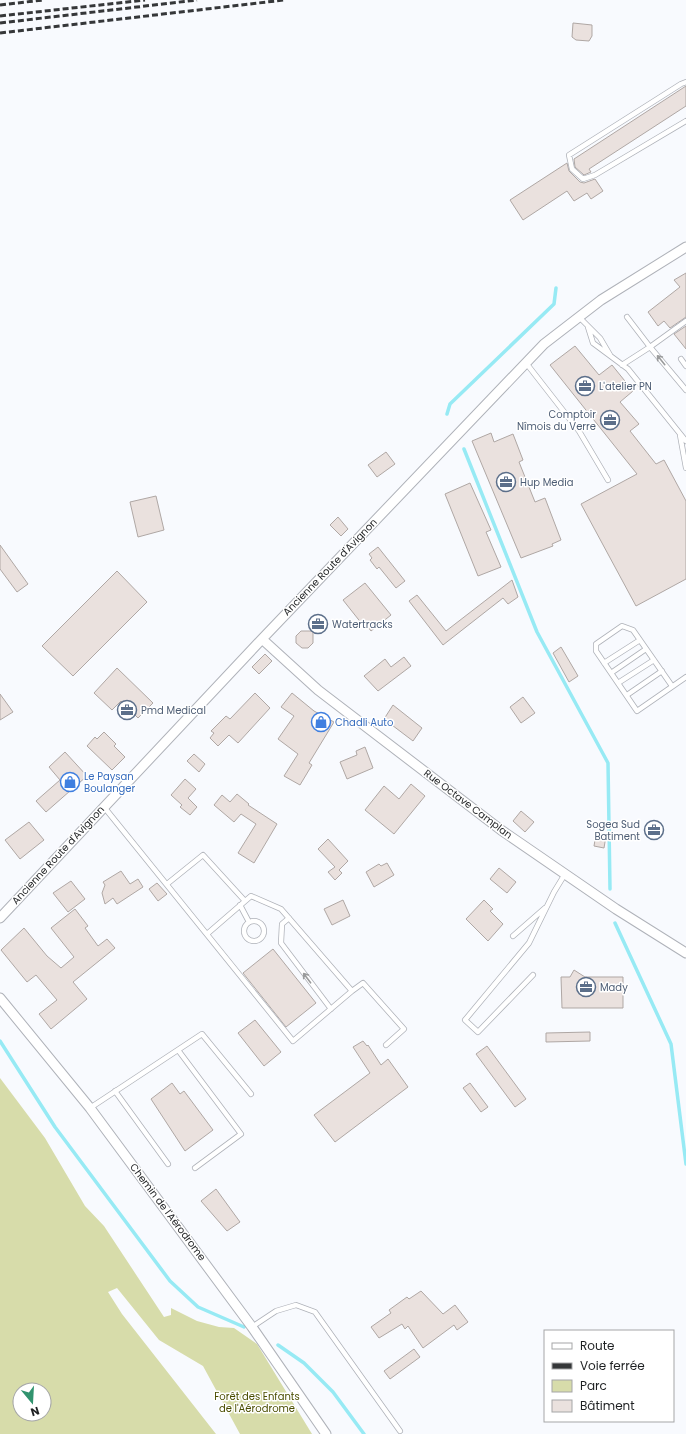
<svg xmlns="http://www.w3.org/2000/svg" width="686" height="1434" viewBox="0 0 686 1434" font-family="Poppins,sans-serif">
  <rect width="100%" height="100%" fill="#f8fafe"/>
  <path fill="#d7dcaa" fill-rule="evenodd" d="M0,1078l45,60 40,68 19,20 60,91 7,-2v-7l26,13 22,6 15,1 23,16 55,90h-72l-37,-68 -44,-26 -42,-52 -9,4 14,22 94,120h-216zM20,1390h24v24h-24z"/>
  <g fill="none" stroke-linecap="round" stroke-linejoin="round">
    <path stroke="#97eaf4" stroke-width="3.5" d="M447,414l3,-10 104,-100 2,-16
      M464,449l73,183 71,131 2,126
      M615,923l56,121 15,120
      M0,1041l55,86 115,154 28,26 46,20
      M278,1345l26,18 29,29 31,42"/>
  </g>
  <path fill="#eae1de" stroke="#afa7a4" d="M573,23l19,2v11l-3,5 -13,-1 -4,-3z
    M686,86v20l-97,63 2,3 -7,3 -9,-8 -1,-8z
    M567,163l2,8 11,11 4,1 11,-4 8,12 -12,8 -4,-6 -13,8 -7,-10 -44,29 -13,-20z
    M686,273v44l-16,11 -6,-7 -6,5 -10,-14 32,-25 -6,-7z
    M686,326v23l-12,-15z
    M575,346l24,29 13,-10 21,26 -13,11 19,22 -9,7 26,33 8,-4 22,41v78l-50,27 -55,-102 56,-30 -87,-109z
    M491,433l3,9 19,-8 10,26 -4,2 16,40 10,-4 16,42 -9,4 1,2 -32,12 -49,-117z
    M386,452l9,12 -18,13 -9,-12z
    M470,483l21,47 -5,2 15,35 -23,9 -33,-82z
    M156,496l8,34 -26,7 -8,-35z
    M338,517l10,12 -7,7 -11,-11z
    M0,545l28,39 -11,8 -17,-23z
    M378,547l27,34 -9,7 -17,-21 -2,2 -7,-9 2,-2 -3,-4z
    M117,571l30,31 -74,74 -31,-30z
    M512,580l6,17 -10,7 -5,-6 -60,47 -34,-44 8,-6 29,36z
    M365,583l26,32 -20,16 -3,-4 -2,2 -23,-29z
    M301,631h12v12l-5,5h-6l-6,-5v-7z
    M561,647l17,29 -9,6 -16,-29z
    M265,654l7,7 -13,13 -7,-7z
    M404,657l7,9 -33,25 -14,-15 21,-17 6,8z
    M117,668l36,35 -15,15 -17,-17 -9,9 -18,-17z
    M255,693l15,15 -32,35 -9,-8 -11,11 -8,-8 4,-5 -3,-2 15,-15 4,3z
    M292,693l22,18 20,11 -25,41 3,2 -12,20 -16,-9 14,-22 -20,-15 16,-23 -13,-9z
    M0,694l13,18 -13,8z
    M523,697l12,16 -14,10 -11,-16z
    M393,705l29,23 -9,13 -29,-22z
    M104,732l12,12 -2,2 11,11 -13,13 -25,-24 8,-9 2,2z
    M365,747l8,21 -26,11 -7,-17 17,-7 -1,-4z
    M65,752l22,24 -41,36 -10,-11 24,-21 -11,-13z
    M194,754l11,10 -6,8 -12,-11z
    M185,779l11,10 -8,9 9,9 -7,8 -10,-8 2,-2 -11,-10z
    M411,784l14,12 -31,38 -29,-24 19,-24 15,13z
    M237,794l12,10 -1,1 29,19 -23,39 -16,-10 18,-29 -15,-10 -7,8 -20,-17 8,-10 8,7z
    M521,811l13,11 -9,10 -12,-11z
    M29,822l15,18 -24,19 -15,-19z
    M596,834l10,2 -2,12 -10,-2z
    M328,839l20,22 -9,9 3,3 -7,7 -7,-8 7,-5 -17,-18z
    M387,863l7,12 -20,12 -8,-15 13,-8 2,2z
    M499,868l17,14 -9,11 -17,-14z
    M121,871l9,13 8,-5 5,8 -26,17 -4,-6 -8,6 -3,-11 3,-8 -2,-3z
    M71,881l14,18 -17,13 -15,-19z
    M157,883l10,11 -9,7 -9,-12z
    M343,900l7,16 -18,9 -8,-16z
    M484,900l9,9 -3,2 13,13 -15,17 -22,-22z
    M75,909l13,17 -3,2 13,18 9,-7 8,9 -42,34 14,17 -36,30 -12,-15 18,-14 -21,-25 -9,7 -26,-32 23,-22 23,28 14,12 13,-11 -23,-29z
    M273,949l43,54 -30,24 -43,-54z
    M574,970l11,7h38v31h-61l-1,-31h9z
    M255,1020l26,32 -17,14 -26,-33z
    M590,1032v9l-44,1v-9z
    M363,1041l4,5 1,-1 13,20 7,-6 20,28 -73,55 -21,-27 56,-42 -17,-26z
    M487,1046l39,53 -11,8 -39,-53z
    M172,1083l8,11 4,-3 29,39 -28,21 -34,-52z
    M470,1083l18,24 -7,5 -18,-24z
    M216,1189l24,33 -13,9 -26,-30z
    M421,1291l22,23 12,-9 13,17 -11,8 -3,-5 -31,23 -15,-22 -3,3 -3,-5 -23,14 -8,-11 20,-14 -2,-3 18,-13 2,2z
    M414,1349l6,8 -30,22 -6,-8z"/>
  <g fill="none" stroke-linecap="round" stroke-linejoin="round">
    <g stroke="#afb2b9" stroke-width="6">
      <path id="lane" d="M686,82l-5,2 -112,71 3,14 11,10 12,-4 91,-54
        M579,317l21,21 10,17
        M627,317l23,30 36,-26
        M588,327l5,16 35,26 58,72
        M681,359l5,7
        M526,363l53,68 29,49
        M622,365l28,-18 36,43
        M680,435l6,33
        M604,663l36,-23
        M611,673l35,-24
        M618,683l36,-23
        M672,686l-39,-56 -11,-4 -26,18v7l41,60 49,-34
        M627,695l35,-24
        M104,807l189,234 59,-50
        M167,884l36,-29 42,46
        M240,905l9,17
        M289,918l-7,6 -1,19 50,66
        M244 931a10 10 0 1 1 20 0a10 10 0 1 1-20 0Z
        M207,934l44,-38 30,13 71,82 11,-8 41,46 -18,16
        M513,936l32,-28
        M533,975l-55,57 -13,-12 64,-77 25,-51 11,-18
        M178,1050l63,84 -46,34
        M115,1091l53,73
        M90,1108l112,-74 49,60
        M252,1327l24,-16 20,-6 19,7 85,119"/>
    </g>
    <g stroke="#afb2b9" stroke-width="11">
      <path id="street" d="M262,639l56,51 183,140 115,79 70,44
        M0,918l262,-279 282,-295 57,-44 85,-53
        M0,998l90,110 162,219 74,107"/>
    </g>
    <use href="#lane" stroke="#fff" stroke-width="4.5"/>
    <use href="#street" stroke="#fff" stroke-width="9"/>
    <path stroke="#353739" stroke-width="3" stroke-dasharray="6 3" stroke-linecap="butt" d="M0,5l43,-5
      M0,16l145,-16
      M0,23l197,-23
      M0,33l284,-33"/>
  </g>
  <defs><path id="oneway-shaft" d="M-6 0H5M1.5-3L5.5 0L1.5 3" fill="none" stroke-width="1.6" stroke-linecap="round" stroke-linejoin="round"/></defs>
  <g stroke="#9a9b9c">
    <use href="#oneway-shaft" transform="translate(661 360) rotate(-129)"/>
    <use href="#oneway-shaft" transform="translate(307 978) rotate(-127)"/>
  </g>
  <defs>
    <g id="office-ring" transform="scale(1)"><circle r="9.5" fill="#fff" stroke="#5c6f8a" stroke-width="1.5"/><path d="M-6-3h4V-5.5h4V-3h4V5H-6ZM-1-4.5V-3h2v-1.5ZM-6 0V1H6V0Z" fill="#5c6f8a"/></g>
    <g id="shop-ring" transform="scale(1)"><circle r="9.5" fill="#fff" stroke="#3f7fe0" stroke-width="1.5"/><path d="M-5-2.5h2.3a2.7 3.5 0 0 1 5.4 0H5L5.5 6h-11ZM-1.5-2.5h3a1.5 2.3 0 0 0-3 0Z" fill="#3f7fe0"/></g>
  </defs>
  <g fill-rule="evenodd">
    <use href="#office-ring" x="585" y="386"/>
    <use href="#office-ring" x="610" y="420"/>
    <use href="#office-ring" x="506" y="482"/>
    <use href="#office-ring" x="318" y="624"/>
    <use href="#office-ring" x="127" y="710"/>
    <use href="#shop-ring" x="321" y="722"/>
    <use href="#shop-ring" x="70" y="782"/>
    <use href="#office-ring" x="654" y="830"/>
    <use href="#office-ring" x="586" y="987"/>
  </g>
  <g text-anchor="middle" dominant-baseline="central" stroke-width="3" stroke-linejoin="round" paint-order="stroke">
    <g font-size="10" fill="#4e5e75" stroke="#fff" text-anchor="start">
      <text x="599" y="386">L'atelier PN</text>
      <text x="596" y="414" text-anchor="end">Comptoir<tspan x="596" dy="12">Nîmois du Verre</tspan></text>
      <text x="520" y="482">Hup Media</text>
      <text x="332" y="624">Watertracks</text>
      <text x="141" y="710">Pmd Medical</text>
      <text x="640" y="824" text-anchor="end">Sogea Sud<tspan x="640" dy="12">Batiment</tspan></text>
      <text x="600" y="987">Mady</text>
    </g>
    <g font-size="10" fill="#1e2022" stroke="#fff">
      <text transform="translate(330 567) rotate(-46)">Ancienne Route d'Avignon</text>
      <text transform="translate(468 804) rotate(37)">Rue Octave Camplan</text>
      <text transform="translate(58 855) rotate(-47)">Ancienne Route d'Avignon</text>
      <text transform="translate(168 1212) rotate(53)">Chemin de l'Aérodrome</text>
    </g>
    <g font-size="10" fill="#366cbe" stroke="#fff" text-anchor="start">
      <text x="335" y="722">Chadli Auto</text>
      <text x="84" y="776">Le Paysan<tspan x="84" dy="12">Boulanger</tspan></text>
    </g>
    <g font-size="10" fill="#4a4d01" stroke="#fff">
      <text x="257" y="1396">Forêt des Enfants<tspan x="257" dy="12">de l'Aérodrome</tspan></text>
    </g>
  </g>
  <rect x="544" y="1330" width="130" height="92" fill="#ffffff" stroke="#a5a6a7"/>
  <rect x="552" y="1343" width="20" height="6" fill="#ffffff" stroke="#a5a6a7"/>
  <text x="580" y="1350" font-size="12" fill="#1e2022">Route</text>
  <rect x="552" y="1363" width="20" height="6" fill="#353739" stroke="#a5a6a7"/>
  <text x="580" y="1370" font-size="12" fill="#1e2022">Voie ferrée</text>
  <rect x="552" y="1380" width="20" height="12" fill="#d7dcaa" stroke="#a5a6a7"/>
  <text x="580" y="1390" font-size="12" fill="#1e2022">Parc</text>
  <rect x="552" y="1400" width="20" height="12" fill="#eae1de" stroke="#a5a6a7"/>
  <text x="580" y="1410" font-size="12" fill="#1e2022">Bâtiment</text>
  <g transform="translate(32 1402) rotate(162)"><circle r="19" fill="#ffffff" stroke="#a5a6a7"/>
  <path d="M0-3L7 15L0 10L-7 15Z" fill="#31936e"/>
  <text y="-6" font-size="11" font-weight="bold" text-anchor="middle" fill="#1e2022">N</text>
  </g>
</svg>
